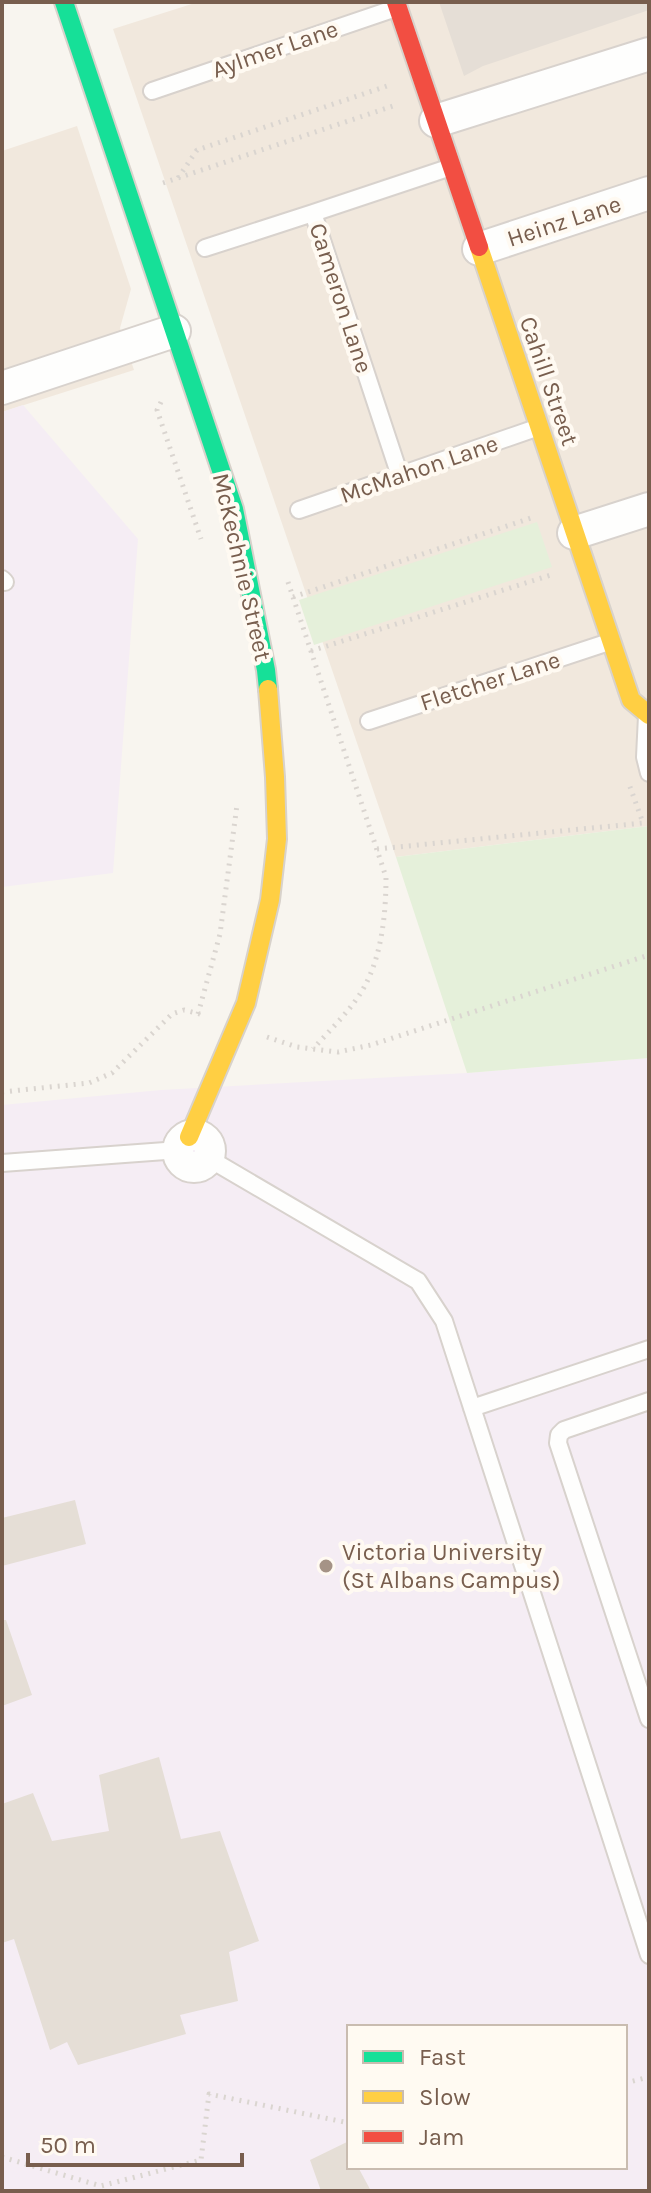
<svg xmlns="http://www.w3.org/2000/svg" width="651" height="2193" viewBox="0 0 651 2193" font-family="Karla,sans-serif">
  <rect width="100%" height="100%" fill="#f8f5ef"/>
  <path fill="#f1e8dd" d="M198,2h451v824l-253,31 -283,-828z
    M77,126l54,163 -11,39 14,42 -132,42v-261z"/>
  <path fill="#f5edf4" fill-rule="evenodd" d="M23,405l115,134 -25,334 -111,14v-475z
    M649,1058v1133h-647v-1086l159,-15 306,-17zM349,2027h276v140h-276z"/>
  <path fill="#e5f0da" d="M537,522l15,45 -238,78 -15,-45z
    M649,826v232l-182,15 -71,-216z"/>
  <path fill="#e5ded6" d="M439,2h210v8l-166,56 -19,10z
    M75,1500l11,44 -84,22v-48z
    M2,1620h4l26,75 -30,11z
    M159,1757l22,82 39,-8 39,110 -30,11 9,49 -58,14 6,19 -108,31 -11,-23 -17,8 -36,-111 -12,4v-139l31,-11 19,48 57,-10 -10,-56z
    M349,2141v26h9l13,24h-50l-11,-31z"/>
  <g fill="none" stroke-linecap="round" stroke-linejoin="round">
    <g stroke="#d8d2cd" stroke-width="20">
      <path id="lane" d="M152,91l244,-83
        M205,248l108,-35
        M400,476l-87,-263 138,-46
        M299,510l240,-83
        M2,579l3,3
        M647,716l-2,41 4,16
        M369,721l240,-79
        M208,1158l210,123 26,40 205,634
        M2,1163l177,-13
        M649,1401l-85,29 -5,5 -1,8 91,276
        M472,1408l177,-59"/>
    </g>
    <g stroke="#d8d2cd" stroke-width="36">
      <path id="street" d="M436,121l213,-67
        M479,249l170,-56
        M2,388l172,-57
        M574,533l75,-24
        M179 1151a15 15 0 1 1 30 0a15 15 0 1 1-30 0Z"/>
    </g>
    <g stroke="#d8d2cb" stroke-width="22">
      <path id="fast" d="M64,2l170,507 32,161 2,19"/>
    </g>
    <g stroke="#d8d2cb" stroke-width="22">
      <path id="slow" d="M479,247l152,453 18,15
        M189,1137l57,-134 24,-103 7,-61 -2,-62 -7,-88"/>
    </g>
    <g stroke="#d8d2cb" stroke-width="22">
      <path id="jam" d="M396,2l83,245"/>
    </g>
    <path stroke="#dad5d0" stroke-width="5" stroke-dasharray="2 6" stroke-linecap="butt" d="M178,178l19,-28 193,-65
      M163,183l233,-78
      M161,402l-4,8 44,129
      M288,582l98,295c0,40 -5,87 -28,120 -13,19 -30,35 -45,52
      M293,597l241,-80
      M311,651l243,-77
      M377,849l266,-26 -14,-39
      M198,1014l22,-80 17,-129
      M267,1037l30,10 41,5 33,-7 278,-90
      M2,1092l87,-9 23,-10 60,-59 12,-4 16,4
      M625,2083l24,-6
      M2,2157l99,29 100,-26 8,-66 140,29"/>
    <use href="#lane" stroke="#fefefd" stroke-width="16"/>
    <use href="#street" stroke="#fefefd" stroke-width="32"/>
    <use href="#fast" stroke="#16e098" stroke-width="18"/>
    <use href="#slow" stroke="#ffcf43" stroke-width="18"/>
    <use href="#jam" stroke="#f24e42" stroke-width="18"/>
  </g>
  <circle fill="#a59386" stroke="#fffaf2" stroke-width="3" cx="326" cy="1566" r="8"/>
  <g text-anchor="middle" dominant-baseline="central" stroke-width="8" stroke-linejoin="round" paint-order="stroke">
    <g font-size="24" fill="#785e4e" stroke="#fffaf2">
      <text transform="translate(275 49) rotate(-19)">Aylmer Lane</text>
      <text transform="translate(564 221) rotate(-18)">Heinz Lane</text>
      <text transform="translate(341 298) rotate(72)">Cameron Lane</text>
      <text transform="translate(549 381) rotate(71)">Cahill Street</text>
      <text transform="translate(419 469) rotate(-19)">McMahon Lane</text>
      <text transform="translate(242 567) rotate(77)">McKechnie Street</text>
      <text transform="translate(490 681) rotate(-18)">Fletcher Lane</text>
    </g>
    <g font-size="24" fill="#785e4e" stroke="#fffaf2" text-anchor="start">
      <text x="342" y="1552">Victoria University<tspan x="342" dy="28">(St Albans Campus)</tspan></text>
    </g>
  </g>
  <rect width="651" height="2193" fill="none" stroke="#785e4e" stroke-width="8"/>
  <rect x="347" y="2025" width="280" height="144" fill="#fffaf2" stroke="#c9bcb0" stroke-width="2"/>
  <rect x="363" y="2051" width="40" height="12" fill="#16e098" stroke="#c9bcb0" stroke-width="2"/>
  <text x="419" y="2065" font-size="24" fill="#785e4e">Fast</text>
  <rect x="363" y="2091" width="40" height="12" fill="#ffcf43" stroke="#c9bcb0" stroke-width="2"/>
  <text x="419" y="2105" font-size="24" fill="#785e4e">Slow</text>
  <rect x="363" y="2131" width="40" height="12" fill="#f24e42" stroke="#c9bcb0" stroke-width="2"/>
  <text x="419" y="2145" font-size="24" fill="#785e4e">Jam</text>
  <path d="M28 2153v12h214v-12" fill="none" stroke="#785e4e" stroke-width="4"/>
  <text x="40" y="2153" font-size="24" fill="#785e4e" stroke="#fffaf2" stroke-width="6" paint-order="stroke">50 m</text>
</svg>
